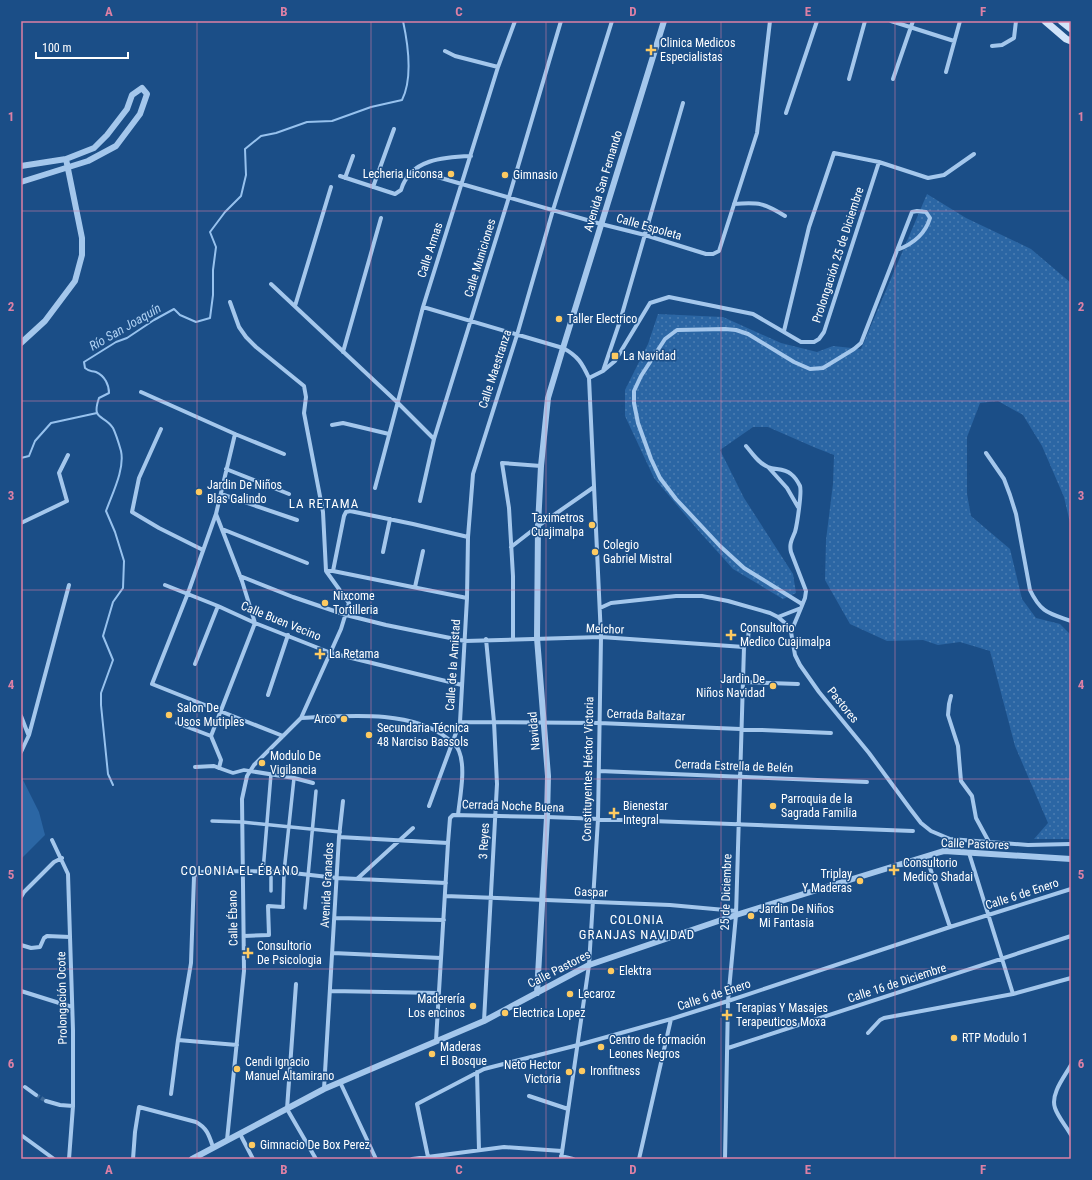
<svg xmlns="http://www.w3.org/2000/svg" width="1092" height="1180" viewBox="0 0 1092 1180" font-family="'Roboto Condensed',sans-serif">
  <defs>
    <pattern id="grass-dots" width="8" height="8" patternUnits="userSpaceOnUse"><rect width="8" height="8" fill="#2b66a4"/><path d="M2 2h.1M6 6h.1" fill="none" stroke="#4b7db2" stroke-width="1.8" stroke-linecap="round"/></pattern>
  </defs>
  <rect width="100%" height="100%" fill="#1b4e87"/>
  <path fill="url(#grass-dots)" d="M927,194l39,24 65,31 40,34v244l-7,-30 -22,-51 -19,-31 -25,-14 -18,2 -13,34v57l4,22 39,33 12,50 14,19 24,6 11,11v204h-37l14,-16 -33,-77 -25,-95 -30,-9 -22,3 -15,-5 -36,1 -37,-17 -25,-44 1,-40 7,-56 1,-29 -18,-7 -48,-21h-15l-33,23 24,48 49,76 3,19 -13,6 -50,-30 -36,-40 -43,-51 -29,-62v-26l23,-46 10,-30 65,3 58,26 36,9 16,-6 28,3z"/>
  <path fill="#2b66a4" d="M21,776l18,36 6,23 -24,24z"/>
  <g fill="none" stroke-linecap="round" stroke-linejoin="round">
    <path stroke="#97c2ee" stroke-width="2" d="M21,458l8,-2 6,-15 16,-18 46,-10
      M113,785l-5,-11 -7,-69v-12l12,-33 -10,-24 10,-34 10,-14 1,-27 -9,-29 -9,-21c6,-17 19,-42 15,-60 -2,-7 -5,-17 -8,-23 -9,-14 -22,-7 -14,-30l10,-5c0,-8 -4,-17 -13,-21 -5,-2 -5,1 -11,-4l-1,-6 32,-20 11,-4 27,-18 20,-11 6,6 16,7 14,-4 3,-23v-25l3,-23 -6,-15 15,-20 16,-16 5,-21 -1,-26 16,-13 15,-3 31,-11 25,-1 39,-14 31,-7c11,-22 6,-56 1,-79"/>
    <path stroke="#3d6999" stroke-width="4" stroke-dasharray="4 2" stroke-linecap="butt" d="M36,1095l10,6"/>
    <path stroke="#a4c7ec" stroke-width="3.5" d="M219,768l14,5 11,-3 6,1
      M212,821l30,1 98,10
      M263,871l8,-97
      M271,891v-20
      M283,907l1,-35 10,-94
      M305,908l11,-117"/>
    <path stroke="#a4c7ec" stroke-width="4" d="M891,21l63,20
      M992,46l10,-1 12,-7 2,-17
      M445,51l10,5 43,11
      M946,72l14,-51
      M849,79l16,-58
      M893,79l20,-58
      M786,113l31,-92
      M340,176l55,18 6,-4c9,-31 43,-33 70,-34
      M434,176l167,48 44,11 61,19h7l6,-3 38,-118 13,-112
      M345,178l8,-22
      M373,187l21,-58
      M734,204c25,-2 30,-1 51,12
      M271,284l126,118 37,37
      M295,306l36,-119
      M423,307l140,41c15,8 19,15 26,30l12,259 -3,182 -9,146 -28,194
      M784,331l25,-104 25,-74 45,9 49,16 16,-3 30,-21
      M343,352l38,-134
      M603,371l17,-50 63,-218
      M589,378l14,-7 12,-10 35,-58 19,-6 84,17 48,28h13l5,-3 5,-7 55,-170
      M141,392l94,42 49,20
      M332,425l11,-2 46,11
      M161,429l-22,49 -7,34 27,16 44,22
      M235,434l-19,80 -28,79 -36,91 131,52
      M746,446c7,8 12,17 22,21 7,3 16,1 23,7 4,3 7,8 9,12 2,6 -3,39 -5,46 -3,7 -6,12 -4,20l15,39 -1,7 -4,10 -23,9
      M986,453l18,26 6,16 6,19 14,76c11,23 19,23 41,31
      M769,468l18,20 11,19
      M226,469l63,25
      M375,488l48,-181 75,-240 17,-46
      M221,494l76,26
      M420,501l14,-62 75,-242 52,-176
      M21,523l46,-22 -8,-28 9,-18
      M222,529l85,34
      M511,547l27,-21 56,-39
      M383,552l7,-33
      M326,571h7l134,27
      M333,571l11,-55 2,-4 4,-1 63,13 55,13
      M240,576l53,21 53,18 40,10 79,16 136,-4 143,10
      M165,585l53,21 37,17 76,30 131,32
      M415,587l8,-36
      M802,604l-58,-36 -24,-22 -44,-47 -16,-21 -9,-19 -13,-36 -4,-20v-12l7,-15 24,-37 12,-9 48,-1 11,1 12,4 46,28 16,7 13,-1 31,-19 7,-6 51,-131 5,-1 9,1 4,6c-5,17 -17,26 -33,32
      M600,608l11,-5 65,-7h26l26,5 42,12 8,4 7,6 6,9 4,23 5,10 19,27 50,61 42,57 10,13 10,8 19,8 78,6 43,-1
      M791,632l10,-24
      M513,639v-63l-4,-68 -7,-45 39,3
      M195,664l23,-58
      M743,682l55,2
      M268,695l20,-60
      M951,696l-2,8 -1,11 10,31 3,35 11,15 4,22 13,24
      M21,716l7,18
      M301,718c44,-2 109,-9 146,20 5,4 10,7 12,13 7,17 1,45 -1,64
      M460,722l139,1 232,10
      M177,723l34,13
      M211,736l44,-113 -13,-42 -26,-67
      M21,752l8,-17 40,-150
      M195,767l19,-1 5,2 2,-8 -10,-24
      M250,771l44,7 19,5
      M599,771l268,11
      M429,806l31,-84 7,-124 1,-61 5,-63 44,-139 36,-125 59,-189
      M339,837l109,6
      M52,840l16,34 5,156v76l-4,53
      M969,853l44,141
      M926,856l24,71
      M357,879l56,-51
      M445,896l225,9 66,6
      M21,897l3,-5 30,-30 8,-4
      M335,918l109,2
      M244,936l25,-1 -1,-29 15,1
      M21,945l10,3 9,-1 4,-9 3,-2 23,1
      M333,953l108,5
      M296,984l-9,125 29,50
      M21,991l51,16
      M331,991l108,2
      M484,1021l13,-237 -3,-62 -8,-83
      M868,1033l12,-13 4,-2 129,-24 58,-16
      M178,1040l59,5
      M436,1041l12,-198 2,-25 3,-3 94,2 366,14
      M728,1048l343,-112
      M1071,1065c-6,11 -21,29 -16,43 3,9 11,18 16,27
      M477,1072l2,78
      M340,1082l36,77
      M25,1087l11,8
      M324,1089l15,-252 4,-36
      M171,1094l7,-54 13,-77 3,-86 2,-3 3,-2 43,-1 42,1 53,6 109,5
      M529,1096l39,13
      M46,1101l14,4 13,1
      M240,1134l13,25
      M21,1135l33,24
      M227,1140l17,-169 -2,-172 5,-23 7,-11 47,-47 40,-89 8,-26 -23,-32 -3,-59 -19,-99 2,-16 -2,-11 -48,-39 -10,-10 -7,-10 -9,-25
      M561,1156l12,3
      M428,1157l-11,-53 67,-35 94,-24 93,-26 57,-18 222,-74 121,-38
      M133,1159l2,-27 4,-25 57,15c11,6 13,13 17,25
      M412,1159l92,-12 58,4
      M639,1159l32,-140
      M725,1159l3,-158 8,-86 8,-268 4,-7 1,-13"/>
    <path stroke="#a4c7ec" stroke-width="6" d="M21,166l45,-7 28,-11 13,-13 20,-26 5,-14 10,-7 5,6 -7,20 -24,32 -28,15 -67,21
      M21,343l24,-22 30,-40 7,-26v-17l-16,-79
      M537,993l10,-176 1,-41 -11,-138 1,-112 3,-60 7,-68 15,-50 101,-327
      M192,1159l132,-70 160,-68 105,-56 147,-50 201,-62 7,-2 127,8"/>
    <path stroke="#d0e3f9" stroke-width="7" d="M1045,21l21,18 5,2
      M1061,21l10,8
      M1069,21l2,2"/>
  </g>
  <path fill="none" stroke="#dd80a5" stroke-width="1" stroke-opacity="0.55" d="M197,21v1138M371,21v1138M546,21v1138M721,21v1138M895,21v1138M21,211h1050M21,401h1050M21,590h1050M21,779h1050M21,969h1050"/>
  <g fill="#fdca61" stroke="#1b4e87" stroke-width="1.5">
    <path d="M649 44h4v4h4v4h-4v4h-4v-4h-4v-4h4z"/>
    <circle cx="451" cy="174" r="4"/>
    <circle cx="505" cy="175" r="4"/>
    <circle cx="559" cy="319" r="4"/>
    <rect x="611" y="352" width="8" height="8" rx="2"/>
    <circle cx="199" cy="492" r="4"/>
    <circle cx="592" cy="525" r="4"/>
    <circle cx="595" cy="552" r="4"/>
    <circle cx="325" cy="603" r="4"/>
    <path d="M729 629h4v4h4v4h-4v4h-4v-4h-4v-4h4z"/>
    <path d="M318 648h4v4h4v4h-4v4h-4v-4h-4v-4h4z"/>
    <circle cx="773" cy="686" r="4"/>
    <circle cx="169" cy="715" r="4"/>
    <circle cx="344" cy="719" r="4"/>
    <circle cx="369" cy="735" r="4"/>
    <circle cx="262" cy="763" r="4"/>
    <circle cx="773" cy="806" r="4"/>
    <path d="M612 807h4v4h4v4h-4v4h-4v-4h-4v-4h4z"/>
    <path d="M892 864h4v4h4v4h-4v4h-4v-4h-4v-4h4z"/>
    <circle cx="860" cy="881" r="4"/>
    <circle cx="751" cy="916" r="4"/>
    <path d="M246 947h4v4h4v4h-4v4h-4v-4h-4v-4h4z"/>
    <circle cx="611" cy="971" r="4"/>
    <circle cx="570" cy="994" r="4"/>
    <circle cx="473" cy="1006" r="4"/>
    <circle cx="505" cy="1013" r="4"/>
    <path d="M725 1009h4v4h4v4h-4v4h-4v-4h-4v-4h4z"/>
    <circle cx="954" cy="1038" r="4"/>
    <circle cx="601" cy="1047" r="4"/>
    <circle cx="432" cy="1054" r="4"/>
    <circle cx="237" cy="1069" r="4"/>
    <circle cx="582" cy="1071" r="4"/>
    <circle cx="569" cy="1072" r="4"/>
    <circle cx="252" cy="1145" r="4"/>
  </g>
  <g text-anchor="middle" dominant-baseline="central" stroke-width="3" stroke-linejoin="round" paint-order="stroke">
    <g font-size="12" fill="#fff" stroke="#1b4e87" text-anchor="start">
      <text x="660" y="43">Clinica Medicos<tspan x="660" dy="14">Especialistas</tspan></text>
      <text x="443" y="174" text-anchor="end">Lecheria Liconsa</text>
      <text x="513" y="175">Gimnasio</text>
      <text x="567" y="319">Taller Electrico</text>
      <text x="623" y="356">La Navidad</text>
      <text x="207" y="485">Jardin De Niños<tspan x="207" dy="14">Blas Galindo</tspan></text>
      <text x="584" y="518" text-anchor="end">Taximetros<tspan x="584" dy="14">Cuajimalpa</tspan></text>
      <text x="603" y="545">Colegio<tspan x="603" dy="14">Gabriel Mistral</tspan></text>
      <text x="333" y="596">Nixcome<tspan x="333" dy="14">Tortilleria</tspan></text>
      <text x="740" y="628">Consultorio<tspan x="740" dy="14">Medico Cuajimalpa</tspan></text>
      <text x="329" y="654">La Retama</text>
      <text x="765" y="679" text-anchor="end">Jardin De<tspan x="765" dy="14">Niños Navidad</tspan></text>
      <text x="177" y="708">Salon De<tspan x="177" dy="14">Usos Mutiples</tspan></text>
      <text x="336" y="719" text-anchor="end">Arco</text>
      <text x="377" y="728">Secundaria Técnica<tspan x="377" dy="14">48 Narciso Bassols</tspan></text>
      <text x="270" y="756">Modulo De<tspan x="270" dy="14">Vigilancia</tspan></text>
      <text x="781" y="799">Parroquia de la<tspan x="781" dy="14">Sagrada Familia</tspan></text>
      <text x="623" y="806">Bienestar<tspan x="623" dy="14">Integral</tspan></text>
      <text x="903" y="863">Consultorio<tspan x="903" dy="14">Medico Shadai</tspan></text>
      <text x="852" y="874" text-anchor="end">Triplay<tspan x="852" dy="14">Y Maderas</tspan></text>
      <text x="759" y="909">Jardin De Niños<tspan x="759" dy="14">Mi Fantasia</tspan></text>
      <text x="257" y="946">Consultorio<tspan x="257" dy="14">De Psicologia</tspan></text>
      <text x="619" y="971">Elektra</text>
      <text x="578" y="994">Lecaroz</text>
      <text x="465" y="999" text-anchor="end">Maderería<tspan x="465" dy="14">Los encinos</tspan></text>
      <text x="736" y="1008">Terapias Y Masajes<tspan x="736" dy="14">Terapeuticos Moxa</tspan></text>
      <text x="513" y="1013">Electrica Lopez</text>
      <text x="962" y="1038">RTP Modulo 1</text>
      <text x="609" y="1040">Centro de formación<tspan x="609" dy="14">Leones Negros</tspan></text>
      <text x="440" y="1047">Maderas<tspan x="440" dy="14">El Bosque</tspan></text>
      <text x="245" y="1062">Cendi Ignacio<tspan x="245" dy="14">Manuel Altamirano</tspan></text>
      <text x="561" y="1065" text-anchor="end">Neto Hector<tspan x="561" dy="14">Victoria</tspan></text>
      <text x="590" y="1071">Ironfitness</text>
      <text x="260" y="1145">Gimnacio De Box Perez</text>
    </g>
    <g font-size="12" fill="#fff" stroke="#1b4e87">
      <text transform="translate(603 181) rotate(-73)">Avenida San Fernando</text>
      <text transform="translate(649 227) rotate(16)">Calle Espoleta</text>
      <text transform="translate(430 250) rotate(-72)">Calle Armas</text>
      <text transform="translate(838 255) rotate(-72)">Prolongación 25 de Diciembre</text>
      <text transform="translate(480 258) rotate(-73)">Calle Municiones</text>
      <text transform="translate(495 369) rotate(-72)">Calle Maestranza</text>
      <text transform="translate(281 621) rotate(22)">Calle Buen Vecino</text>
      <text transform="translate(605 629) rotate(2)">Melchor</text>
      <text transform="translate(453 665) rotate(-86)">Calle de la Amistad</text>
      <text transform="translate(843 705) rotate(51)">Pastores</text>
      <text transform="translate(646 715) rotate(2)">Cerrada Baltazar</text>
      <text transform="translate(534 731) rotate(-95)">Navidad</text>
      <text transform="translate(734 766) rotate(2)">Cerrada Estrella de Belén</text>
      <text transform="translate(588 769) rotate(-89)">Constituyentes Héctor Victoria</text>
      <text transform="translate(513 806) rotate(2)">Cerrada Noche Buena</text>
      <text transform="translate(484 841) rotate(-87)">3 Reyes</text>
      <text transform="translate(975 844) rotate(2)">Calle Pastores</text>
      <text transform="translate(327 885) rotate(-87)">Avenida Granados</text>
      <text transform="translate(591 892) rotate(2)">Gaspar</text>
      <text transform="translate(726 892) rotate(-88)">25 de Diciembre</text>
      <text transform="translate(1022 894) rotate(-18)">Calle 6 de Enero</text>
      <text transform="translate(233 918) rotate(-91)">Calle Ébano</text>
      <text transform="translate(559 969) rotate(-27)">Calle Pastores</text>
      <text transform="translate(897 983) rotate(-18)">Calle 16 de Diciembre</text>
      <text transform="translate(714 995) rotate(-18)">Calle 6 de Enero</text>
      <text transform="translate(62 998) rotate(-91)">Prolongación Ocote</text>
    </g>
    <g font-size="13" font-style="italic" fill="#afd1f3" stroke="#1b4e87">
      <text transform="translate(125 327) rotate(-30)">Río San Joaquín</text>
    </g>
    <g font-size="13" letter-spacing="1" fill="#fff" stroke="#1b4e87">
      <text x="324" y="503">LA RETAMA</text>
      <text x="240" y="870">COLONIA EL ÉBANO</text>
      <text x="637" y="919">COLONIA<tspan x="637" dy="15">GRANJAS NAVIDAD</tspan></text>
    </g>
  </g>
  <rect width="1092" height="1180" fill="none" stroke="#1b4e87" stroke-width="44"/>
  <path d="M36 52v6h92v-6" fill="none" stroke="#ffffff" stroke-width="2"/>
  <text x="42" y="52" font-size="12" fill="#ffffff" stroke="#1b4e87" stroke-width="3" paint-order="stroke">100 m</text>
  <rect x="22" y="22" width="1048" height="1136" fill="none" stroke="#dd80a5" stroke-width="1.5"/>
  <g font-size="13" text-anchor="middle" font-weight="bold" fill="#dd80a5">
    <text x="109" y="16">A</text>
    <text x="284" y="16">B</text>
    <text x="459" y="16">C</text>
    <text x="633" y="16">D</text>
    <text x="808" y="16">E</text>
    <text x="983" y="16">F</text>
    <text x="11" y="121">1</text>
    <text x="1081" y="121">1</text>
    <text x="11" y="311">2</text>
    <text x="1081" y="311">2</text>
    <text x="11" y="500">3</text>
    <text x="1081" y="500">3</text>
    <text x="11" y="689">4</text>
    <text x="1081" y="689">4</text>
    <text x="11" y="879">5</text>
    <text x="1081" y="879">5</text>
    <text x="11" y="1068">6</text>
    <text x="1081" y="1068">6</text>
    <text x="109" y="1174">A</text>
    <text x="284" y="1174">B</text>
    <text x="459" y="1174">C</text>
    <text x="633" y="1174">D</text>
    <text x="808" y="1174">E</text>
    <text x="983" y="1174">F</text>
  </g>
</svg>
